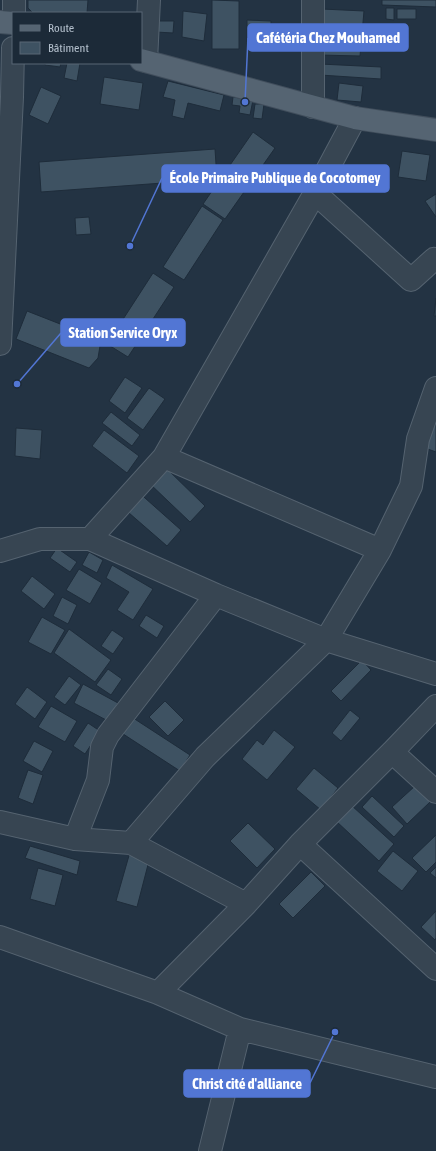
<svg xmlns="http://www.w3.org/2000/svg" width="436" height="1151" viewBox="0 0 436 1151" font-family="'Asap Condensed',sans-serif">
  <rect width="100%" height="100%" fill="#233343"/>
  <path fill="#3e5262" stroke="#1e2c3a" d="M28,0h60l-1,13h-54l-5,-5z
    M212,0l27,1v48h-27z
    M382,0h54v7l-54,-2z
    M386,8h8v12l-8,-1z
    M322,9l42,2 -4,45 -41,-1z
    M397,9h19v10h-19z
    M183,11l24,3 -3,27 -22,-4z
    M247,20l24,1v21h-24z
    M157,21h17l-1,12 -17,-1z
    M45,63h16l-1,4 -15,-2z
    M67,63h13l-3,18 -13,-3z
    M320,64l61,3v12l-61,-4z
    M104,77l39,6 -4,27 -39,-6z
    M168,81l56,14 -4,16 -32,-8 -4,16 -12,-3 3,-16 -12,-3z
    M339,83l24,3 -2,16 -24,-2z
    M41,87l20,9 -13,28 -19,-9z
    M233,97l20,3 -3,15 -11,-2 1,-7 -8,-1z
    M255,104h9l-2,15 -9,-1z
    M253,132l22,16 -50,71 -22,-15z
    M215,149l2,30 -176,13 -2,-30z
    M402,151l28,4 -4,26 -28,-4z
    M436,194v23l-11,-16z
    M202,206l21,14 -39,60 -21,-13z
    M89,217l2,17 -15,1 -1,-17z
    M153,273l21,14 -46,70 -21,-13z
    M436,298v18h-2z
    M27,311l74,29 -3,18 -9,10 -73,-29z
    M125,377l17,11 -17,25 -16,-12z
    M149,388l16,11 -22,31 -16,-12z
    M111,412l29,23 -8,11 -30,-23z
    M434,424l2,1v27l-11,-4z
    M16,428l26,2 -2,29 -25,-3z
    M104,430l35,26 -12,17 -35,-27z
    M164,466l41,40 -15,16 -42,-40z
    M136,490l45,40 -14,16 -46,-40z
    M57,548l20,14 -7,10 -20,-14z
    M89,552l14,8 -6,13 -15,-8z
    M112,565l41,24 -20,31 -16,-10 12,-18 -23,-14z
    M79,569l23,14 -12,21 -24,-14z
    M32,576l23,18 -11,15 -23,-18z
    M62,597l15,8 -9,19 -15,-8z
    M146,615l18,11 -7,12 -18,-12z
    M42,617l23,13 -14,24 -23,-12z
    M69,629l42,31 -16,22 -41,-29z
    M112,630l12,8 -11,16 -12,-8z
    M362,660l9,10 -30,31 -10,-10z
    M108,669l14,10 -11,16 -15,-10z
    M69,676l12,9 -16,20 -11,-8z
    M83,684l35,19 -10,18 -34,-18z
    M27,687l20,15 -12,17 -20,-15z
    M165,701l19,19 -16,16 -19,-19z
    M51,706l26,15 -12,21 -27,-15z
    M350,710l10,8 -19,23 -9,-8z
    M127,714l63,41 -10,16 -63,-41z
    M88,723l12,8 -15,23 -12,-8z
    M274,730l21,17 -28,33 -25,-21 15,-19 6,5z
    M34,741l19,10 -11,21 -19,-11z
    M314,768l24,20 -17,22 -25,-21z
    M28,770l15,5 -10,29 -15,-6z
    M415,786l15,16 -23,22 -15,-17z
    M372,796l32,30 -10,11 -32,-30z
    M351,805l43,39 -15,17 -43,-40z
    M248,823l27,26 -18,19 -27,-27z
    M436,835v27l-10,10 -14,-14z
    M30,846l50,15 -3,14 -52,-17z
    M393,851l25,20 -16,20 -25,-20z
    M130,852l20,5 -13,50 -21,-6z
    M436,867v11l-6,-5z
    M38,868l25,7 -8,31 -25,-7z
    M311,872l14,14 -32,32 -14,-14z
    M436,911v27l-1,2 -14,-13z"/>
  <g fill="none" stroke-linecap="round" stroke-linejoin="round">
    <g stroke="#556370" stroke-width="24">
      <path id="minor" d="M313,0v107
        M14,13v-13
        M146,61l3,-61
        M315,193l96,87 23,-21 2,1
        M0,344l12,-247 1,-49
        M164,457l216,93
        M90,539l74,-82 151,-264 40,-75
        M0,551l40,-12h50l126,56 110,45 110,34
        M392,752l44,40
        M0,822l75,17 56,4 115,61
        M75,839l23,-59 4,-33 6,-12 108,-140
        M131,843l74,-86 121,-117 54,-90 31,-64 7,-47 18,-51
        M300,844l136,125
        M0,937l158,56 82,36 196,48
        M158,993l88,-89 54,-60 92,-92 44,-46
        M210,1151l30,-122"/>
    </g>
    <g stroke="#414e5c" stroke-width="24">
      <path id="major" d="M0,22l13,1
        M141,60l214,58 81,12"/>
    </g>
    <use href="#minor" stroke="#374552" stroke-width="22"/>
    <use href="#major" stroke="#556472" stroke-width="22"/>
  </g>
  <path fill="none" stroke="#5276d4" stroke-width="1.5" d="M245 102L248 38M130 246L162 178M17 384L61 333M335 1032L310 1083"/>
  <g fill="#5276d4" stroke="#1c2a38" stroke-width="1.5">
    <circle cx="245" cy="102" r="4"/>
    <circle cx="130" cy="246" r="4"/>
    <circle cx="17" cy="384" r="4"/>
    <circle cx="335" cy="1032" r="4"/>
  </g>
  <g fill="#5276d4" stroke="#5276d4" stroke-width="1.5">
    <rect x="248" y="24" width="160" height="27" rx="4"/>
    <rect x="162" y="165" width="227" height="27" rx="4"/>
    <rect x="61" y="319" width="124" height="27" rx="4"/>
    <rect x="184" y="1070" width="126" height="27" rx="4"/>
  </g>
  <g font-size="15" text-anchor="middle" font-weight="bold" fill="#fff">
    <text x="328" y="43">Cafétéria Chez Mouhamed</text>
    <text x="275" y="183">École Primaire Publique de Cocotomey</text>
    <text x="123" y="338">Station Service Oryx</text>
    <text x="247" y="1089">Christ cité d'alliance</text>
  </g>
  <rect x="12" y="12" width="130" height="52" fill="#1c2a38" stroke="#596674"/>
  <rect x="20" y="25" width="20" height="6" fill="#556472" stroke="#596674"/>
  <text x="48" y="32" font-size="12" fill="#b4c0cd">Route</text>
  <rect x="20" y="42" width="20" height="12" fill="#3e5262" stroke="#596674"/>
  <text x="48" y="52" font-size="12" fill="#b4c0cd">Bâtiment</text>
</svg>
